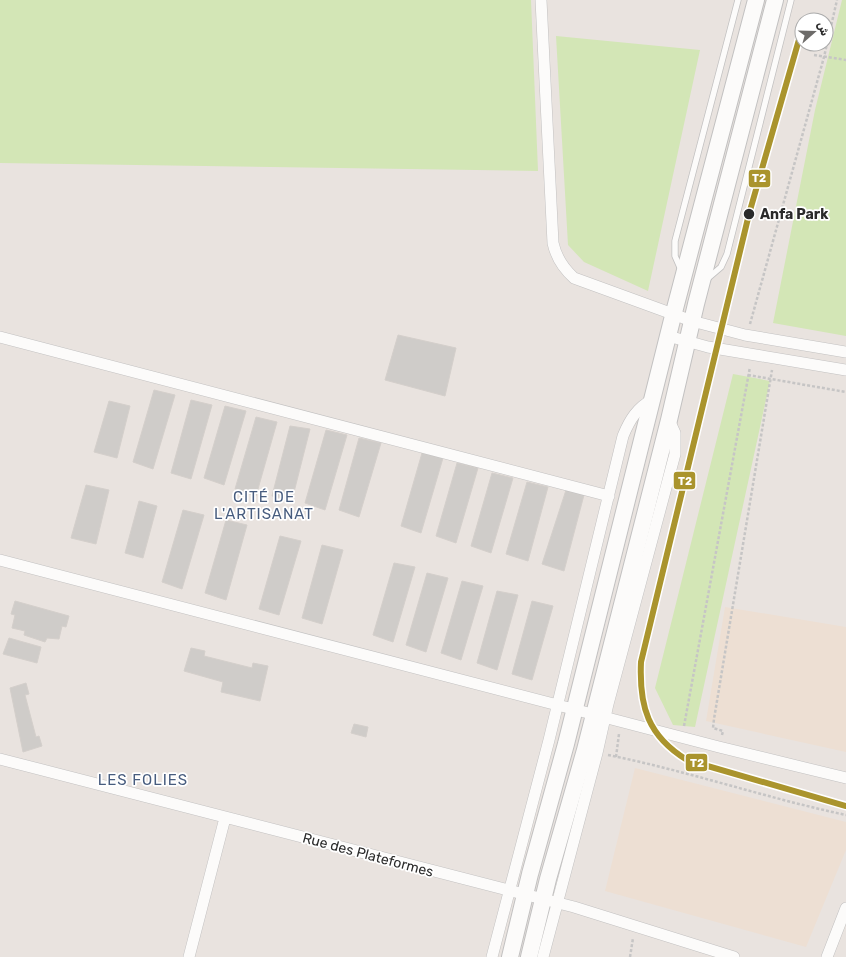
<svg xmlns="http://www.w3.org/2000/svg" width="846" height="957" viewBox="0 0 846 957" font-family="Rubik,Cairo,sans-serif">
  <rect width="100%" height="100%" fill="#e9e3df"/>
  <path fill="#eddfd3" d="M725,607l121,20v125l-140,-31z
    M635,768l211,54v28l-40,97 -201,-56z"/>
  <path fill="#d3e6b6" d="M0,0h531l7,171 -538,-8z
    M842,0h4v336l-73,-13 42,-213z
    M556,36l144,14 -52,241 -64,-29 -16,-17z
    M733,374l37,7 -75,346 -22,-2 -18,-37z"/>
  <path fill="#cfccc9" stroke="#d4cfcb" d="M398,335l58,13 -11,48 -60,-16z
    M154,390l21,5 -22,74 -20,-7z
    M191,400l21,5 -21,74 -20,-6z
    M109,401l21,5 -13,52 -23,-6z
    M225,406l21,5 -22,74 -20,-7z
    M256,417l21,5 -21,74 -21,-7z
    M290,426l20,3 -18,71 -20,-4z
    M326,430l21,5 -22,75 -20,-7z
    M359,438l22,5 -22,74 -20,-7z
    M422,453l21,5 -22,75 -20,-7z
    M457,463l21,5 -22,75 -20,-7z
    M492,473l21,5 -22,75 -20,-7z
    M527,482l21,5 -20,74 -22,-7z
    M86,485l23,5 -13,54 -25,-6z
    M566,490l18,5 -20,76 -22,-7z
    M139,501l18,5 -14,52 -18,-5z
    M183,510l21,5 -22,74 -20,-7z
    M226,520l21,5 -21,75 -21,-7z
    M280,536l21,5 -22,74 -20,-6z
    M322,545l21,5 -21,74 -20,-6z
    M394,563l21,4 -22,75 -20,-7z
    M427,573l21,5 -22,74 -20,-7z
    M462,581l21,5 -22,74 -20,-7z
    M497,591l21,4 -21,75 -20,-7z
    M15,601l54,15 -3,11 -4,-1 -3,13 -12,-1 -2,4 -21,-7 1,-4 -13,-3 3,-13 -4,-1z
    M532,601l21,5 -21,74 -20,-6z
    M9,638l32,9 -4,16 -34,-9z
    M191,648l14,3 -1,5 48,12 1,-5 15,3 -8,35 -39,-9 2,-10 -39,-11z
    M26,683l3,11 -4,1 11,42 3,-1 3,10 -19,6 -13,-64z
    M354,724l14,3 -2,10 -15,-4z"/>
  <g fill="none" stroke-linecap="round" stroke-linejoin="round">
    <g stroke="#c2c1c1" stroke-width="7">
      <path id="lane" d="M682,272l-7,-16v-15l63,-241
        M707,279l14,-12 6,-13 64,-254"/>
    </g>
    <g stroke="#c2c1c1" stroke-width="12">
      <path id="street" d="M541,0l12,243c3,14 10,25 21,35l118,43 53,14 101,17
        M668,336l40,11 138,23
        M0,337l609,159
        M0,560l719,187 127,31
        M0,759l574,148 160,50
        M189,957l36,-139
        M492,957l57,-217 74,-304c7,-17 14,-28 30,-37
        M543,957l54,-204 11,-49 67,-250v-21l-6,-13
        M827,957l19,-49"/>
    </g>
    <g stroke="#c2c1c1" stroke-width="18">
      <path id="secondary" d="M510,957l20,-83 36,-130 107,-428 83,-316
        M529,957l19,-78 37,-129 84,-330 27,-116 79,-304"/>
    </g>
    <path stroke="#c6c5c5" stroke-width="2.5" stroke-dasharray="3 2" stroke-linecap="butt" d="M814,55l32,5
      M750,324l74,-267 13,-57
      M748,375l98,17
      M684,726l66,-359
      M722,735l1,-4 -10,-3 1,-9 58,-349
      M608,755c80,16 158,43 238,60
      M616,757l3,-23
      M630,957l3,-19"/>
    <use href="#lane" stroke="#fcfbfa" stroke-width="5.5"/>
    <use href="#street" stroke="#fcfbfa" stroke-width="11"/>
    <use href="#secondary" stroke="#fcfbfa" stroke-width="16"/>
    <g stroke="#fff" stroke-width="9">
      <path id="tram-1" d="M802,29l-53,185 -108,448c-2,45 7,74 46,98l159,46"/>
    </g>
    <use href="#tram-1" stroke="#aa942d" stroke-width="6"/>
  </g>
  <circle fill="#2a2a2a" stroke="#fff" stroke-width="1.5" cx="749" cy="214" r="6"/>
  <g text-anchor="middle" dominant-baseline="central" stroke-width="3.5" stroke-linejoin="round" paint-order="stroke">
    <g font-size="14" font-weight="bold" fill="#2a2a2a" stroke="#fff" text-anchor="start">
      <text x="760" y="214">Anfa Park</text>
    </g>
    <g font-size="14" fill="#2a2a2a" stroke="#fff">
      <text transform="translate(368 855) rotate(15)">Rue des Plateformes</text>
    </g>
    <g font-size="15" letter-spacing="1" fill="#475c7e" stroke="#fff">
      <text x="264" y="497">CITÉ DE<tspan x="264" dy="17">L'ARTISANAT</tspan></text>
      <text x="143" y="780">LES FOLIES</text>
    </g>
  </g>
  <g stroke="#fff" stroke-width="1.5">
    <rect x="748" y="169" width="23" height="19" rx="4" fill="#aa942d"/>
    <rect x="673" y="471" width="23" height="19" rx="4" fill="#aa942d"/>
    <rect x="685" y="753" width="23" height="19" rx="4" fill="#aa942d"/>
  </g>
  <g font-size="11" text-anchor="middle" font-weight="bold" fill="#fff">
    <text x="759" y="182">T2</text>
    <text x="685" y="485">T2</text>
    <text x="697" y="767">T2</text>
  </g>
  <g transform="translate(814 32) rotate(70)"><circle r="19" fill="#ffffff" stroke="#aaaaaa"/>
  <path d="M0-3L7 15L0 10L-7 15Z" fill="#6d6b69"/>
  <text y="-6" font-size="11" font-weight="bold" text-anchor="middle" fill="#2a2a2a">ش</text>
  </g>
</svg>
